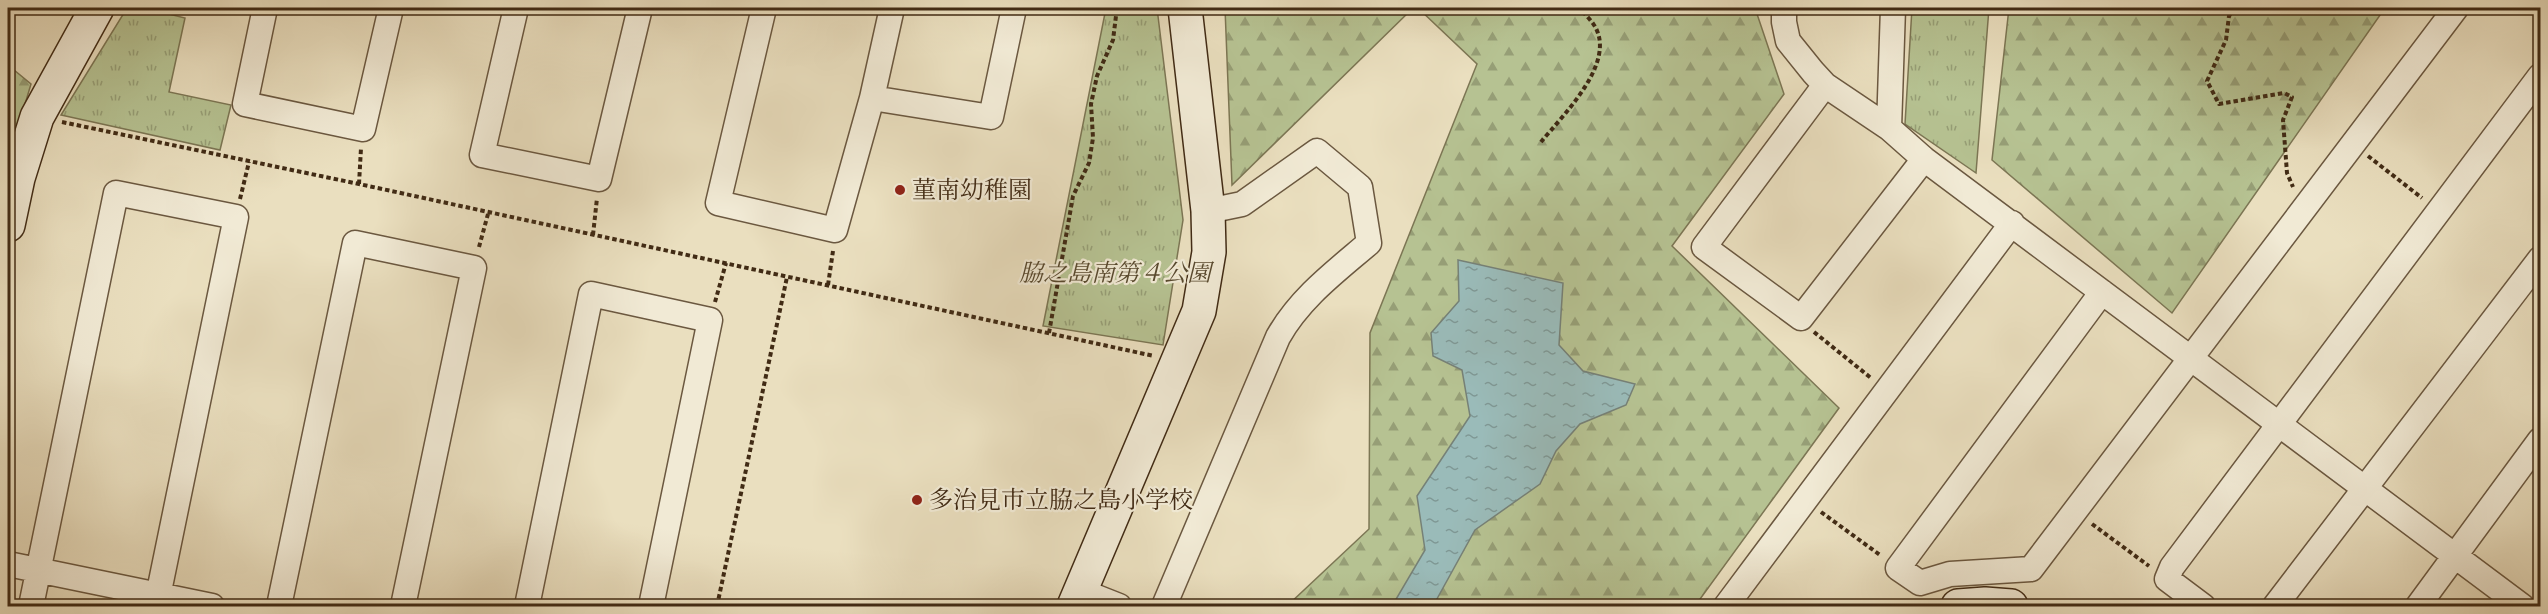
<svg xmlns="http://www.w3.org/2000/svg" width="2548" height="614" viewBox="0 0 2548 614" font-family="Alegreya,'Noto Serif JP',serif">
  <defs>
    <pattern id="grass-tufts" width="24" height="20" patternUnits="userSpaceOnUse" patternTransform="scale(1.5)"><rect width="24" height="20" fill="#b6c292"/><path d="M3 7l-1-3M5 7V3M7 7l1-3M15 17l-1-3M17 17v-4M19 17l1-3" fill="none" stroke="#969e76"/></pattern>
    <pattern id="forest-firs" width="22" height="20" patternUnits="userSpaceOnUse" patternTransform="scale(1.5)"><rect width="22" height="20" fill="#b6c292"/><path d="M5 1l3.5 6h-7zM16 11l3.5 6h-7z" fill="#969e76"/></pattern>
    <pattern id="water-ripples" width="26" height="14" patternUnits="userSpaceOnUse" patternTransform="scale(1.5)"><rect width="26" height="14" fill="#9abbb9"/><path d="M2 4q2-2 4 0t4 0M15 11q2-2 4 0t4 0" fill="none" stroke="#7f9895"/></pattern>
  </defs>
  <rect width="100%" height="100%" fill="#eadfbf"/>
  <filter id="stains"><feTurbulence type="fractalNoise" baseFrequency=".00333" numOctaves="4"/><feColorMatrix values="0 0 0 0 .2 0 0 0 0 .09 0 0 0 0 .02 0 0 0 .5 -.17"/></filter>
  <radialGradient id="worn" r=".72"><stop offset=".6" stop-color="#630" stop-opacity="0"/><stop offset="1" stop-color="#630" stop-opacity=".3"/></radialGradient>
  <path fill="url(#grass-tufts)" stroke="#7c7654" stroke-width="1.5" d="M127,8h18l40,10 -16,74 62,13 -11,45 -159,-35z
    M1106,8h51l26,212 -20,125 -120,-19z
    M1912,8h77l-13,165 -71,-49z"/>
  <path fill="url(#forest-firs)" stroke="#7c7654" stroke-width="1.5" d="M1225,8h188l-181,177z
    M1418,8h337l29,86 -112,152 167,162 -144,198h-408l82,-77 1,-196 107,-269z
    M2009,8h376l-213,305 -180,-153z
    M8,65l23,19 -23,77z"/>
  <path fill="url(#water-ripples)" stroke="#768177" stroke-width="1.5" d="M1458,260l105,23 -4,62 24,26 52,13 -9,21 -46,19 -24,27 -16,33 -65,46 -42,76h-41l33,-56 -8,-54 53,-80 -8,-46 -29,-14 -2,-23 28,-32z"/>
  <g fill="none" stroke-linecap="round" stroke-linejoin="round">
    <g stroke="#6b5840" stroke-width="27">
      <path id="street" d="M265,8l-20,96 118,25 28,-121
        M516,8l-34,147 117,24 41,-171
        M764,8l-46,195 117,27 37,-132 20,-90
        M1784,8v14l4,19 25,31 12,13 64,43 4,-120
        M1825,85l-121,162 97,71 123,-159
        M872,98l119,19 23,-109
        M1889,128l35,31 598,447
        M2102,292l-204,276 22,15 30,-9 81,-5 425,-561
        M8,564l204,42
        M1081,591l38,15
        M31,606l85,-413 120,24 -80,389
        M279,606l76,-363 119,25 -71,338
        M527,606l64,-312 119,26 -59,286
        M1164,606l114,-269c22,-39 57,-65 91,-94l-9,-56 -43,-36 -75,53 -34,7
        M1726,606l286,-383
        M2203,606l-36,-27 5,-12 368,-491
        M2275,606l265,-347
        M2418,606l122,-166"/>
    </g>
    <g stroke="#412b15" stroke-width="36">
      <path id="secondary" d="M8,225l10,-47 19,-61 60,-109
        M1074,606l125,-295 10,-59 -1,-41 -23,-203
        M1958,606l27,-2 26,2"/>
    </g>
    <path stroke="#412b15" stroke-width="4" stroke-dasharray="4.5 3" stroke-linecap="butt" d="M2235,8l-6,8 -3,24 -19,41 12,23 65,-11 8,4 -9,23 4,53 6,14
      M62,122l297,62 795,172
      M1541,142c22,-27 77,-80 53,-117 -4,-6 -10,-12 -15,-17
      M2368,156l54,42
      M359,184l2,-36
      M240,199l9,-37
      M593,235l4,-37
      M479,247l9,-33
      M828,285l5,-34
      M715,302l11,-39
      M1814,332l57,46
      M1049,333l24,-137 16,-33 4,-25 -2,-34 6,-28 16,-36 4,-32
      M1821,512l59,43
      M2092,524l57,42
      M717,606l70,-329"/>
    <use href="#street" stroke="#f1ead5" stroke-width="24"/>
    <use href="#secondary" stroke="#f1ead5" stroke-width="33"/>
  </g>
  <g fill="#8f2418" stroke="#f1ead5" stroke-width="2">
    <circle cx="900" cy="190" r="6"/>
    <circle cx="917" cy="500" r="6"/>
  </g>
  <g text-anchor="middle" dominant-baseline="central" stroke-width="4.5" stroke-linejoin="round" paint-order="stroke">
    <g font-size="24" fill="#412b15" stroke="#f1ead5" text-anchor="start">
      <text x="912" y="190">菫南幼稚園</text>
      <text x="929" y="500">多治見市立脇之島小学校</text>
    </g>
    <g font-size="24" font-style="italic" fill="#58492e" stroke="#f1ead5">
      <text x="1115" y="273">脇之島南第４公園</text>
    </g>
  </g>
  <rect width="2548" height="614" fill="none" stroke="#eadfbf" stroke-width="30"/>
  <rect x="9" y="9" width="2530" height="596" fill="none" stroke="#412b15" stroke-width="3"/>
  <rect x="15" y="15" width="2518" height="584" fill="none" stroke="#412b15" stroke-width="1.5"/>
  <rect width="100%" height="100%" filter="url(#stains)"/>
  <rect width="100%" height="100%" fill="url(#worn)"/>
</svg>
